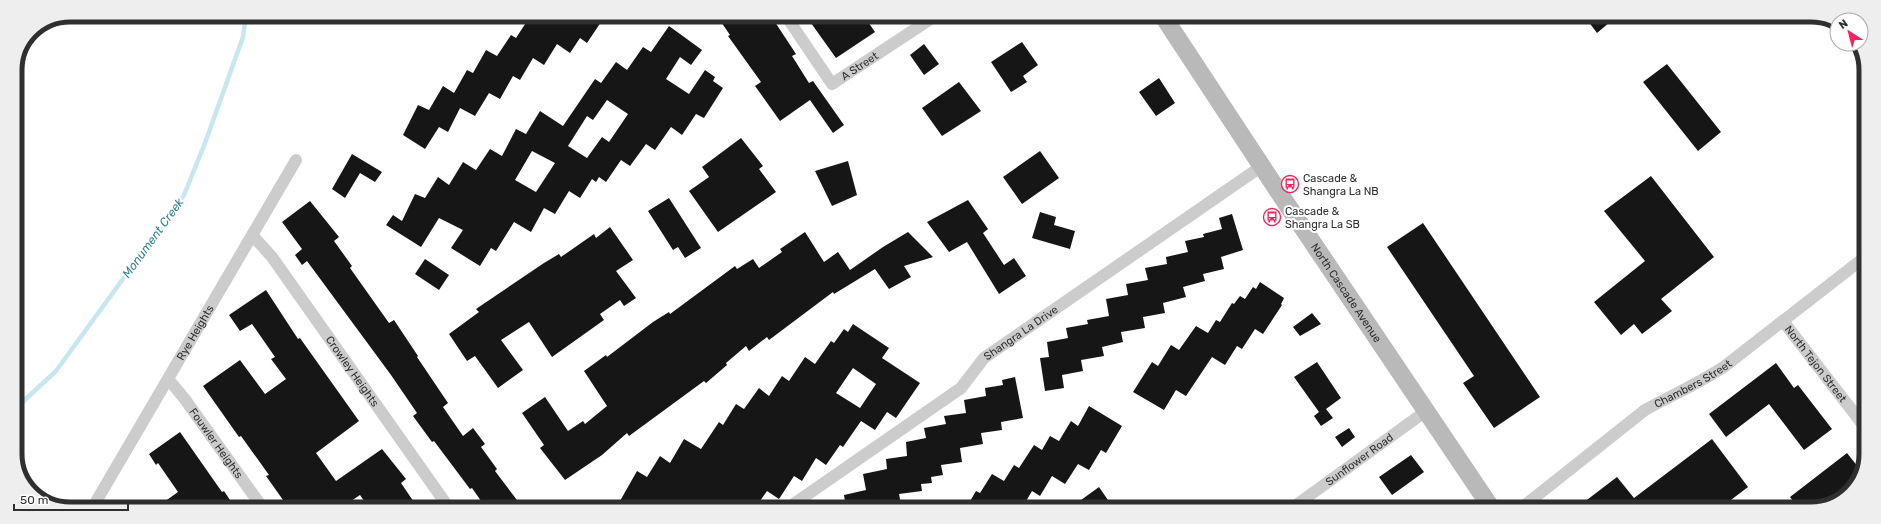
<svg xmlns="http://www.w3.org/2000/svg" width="1881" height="524" viewBox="0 0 1881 524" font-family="Rubik,sans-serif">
  <rect width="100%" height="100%" fill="#fff"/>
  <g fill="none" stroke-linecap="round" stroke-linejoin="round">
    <path stroke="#c6e7ef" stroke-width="4.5" d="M15,409l41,-38 128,-176 21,-52 38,-106 3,-22"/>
  </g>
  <path fill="#161616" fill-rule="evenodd" d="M531,15l74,1 -18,27 -7,-5 -10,15 -13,-9 -13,21 -11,-7 -13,22 -7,-4 -13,23 -11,-6 -14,23 -15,-8 -12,24 -9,-5 -14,22 -22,-14 15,-30 11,5 14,-24 11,7 13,-23 6,3 13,-23 11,6 14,-21 5,3z
    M717,16h54l25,38 -4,2 17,27 4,-2 31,44 -11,8 -23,-33 -30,21 -25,-35 6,-4 -33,-46 2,-1z
    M806,16h58l11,16 -39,26z
    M1585,17h31l-19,16z
    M669,26l33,24 -11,15 -11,-8 -14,22 23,15 16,-24 10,7 -2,4 10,7 -19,30 -8,-4 -14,21 -11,-8 -16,23 -9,-6 -16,22 -9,-6 -15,22 -7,-5 -3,5 -4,-3 -12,19 -11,-7 -14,23 -11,-6 -13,24 -17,-10 -18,29 -5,-3 -11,18 -29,-18 12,-18 -24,-12 -18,29 -35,-22 7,-10 9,6 13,-27 10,4 13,-21 11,8 14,-23 13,8 14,-21 12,7 14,-27 10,5 14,-23 23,15 32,-47 6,4 15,-21 11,8 16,-23 8,5zM607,100l21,14 -19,28 -7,-5 -15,21 -19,-12 19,-30 6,4zM532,151l23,12 -19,29 -21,-12z
    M1022,42l16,23 -15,11 4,6 -16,10 -20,-30z
    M924,44l15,20 -15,11 -14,-20z
    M1667,64l54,68 -23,19 -55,-69z
    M1159,78l16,25 -19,13 -17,-24z
    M959,82l22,29 -39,25 -20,-28z
    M741,138l22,28 -4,3 17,23 -58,40 -29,-41 20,-14 -7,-10z
    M1040,151l19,27 -37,26 -19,-27z
    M352,154l30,18 -7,10 -15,-9 -15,25 -13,-9z
    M848,161l9,34 -25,11 -17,-35z
    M1651,176l63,81 -53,42 11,12 -30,23 -8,-10 -13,11 -27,-33 51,-41 -41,-50z
    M669,198l32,50 -16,10 -7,-11 -5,3 -25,-39z
    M968,200l20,29 -5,4 21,32 10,-7 12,18 -27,18 -32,-52 -18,10 -22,-30z
    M310,201l29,36 -5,4 18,25 -2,2 39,55 5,-3 24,36 -1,1 31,46 -5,4 20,29 10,-8 12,16 -4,3 16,22 -2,2 28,37h-37l-14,-20 -2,1 -36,-48 -2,1 -19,-26 4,-3 -26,-38 -84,-114 -5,4 -7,-10 7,-6 -20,-27z
    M1040,212l16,5 -2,8 21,6 -5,18 -38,-11z
    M1232,214l11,36 -22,7 3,12 -21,5 2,7 -22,6 3,10 -23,6 2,10 -22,4 2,11 -24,4 2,10 -21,5 2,9 -23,4 2,11 -21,4 2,13 -19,3 -5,-33 9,-1 -2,-15 21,-4 -2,-10 22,-4 -1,-4 22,-4 -3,-17 22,-4 -2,-11 22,-4 -3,-12 22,-4 -1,-7 22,-5 -3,-11 19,-4 -1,-3 19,-5 -3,-11z
    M1423,223l117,174 -46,31 -31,-45 11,-7 -87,-129z
    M610,227l23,33 -17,11 20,27 -12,8 -4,-6 -20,14 4,6 -52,37 -23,-35 -28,18 22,30 -25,18 -23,-32 -8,5 -18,-27 30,-22 -3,-3 68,-46 15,-9 2,3 33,-23 2,4z
    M805,232l19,30 14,-10 12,18 33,-23 25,-15 25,25 -29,9 7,11 -22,12 -14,-20 -41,25 -1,-2 -64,48 -2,-3 -18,14 -3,-5 -20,17 1,2 -21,18 -2,-2 -75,55 -2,-3 -25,22 -37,25 -25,-32 4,-3 -22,-32 23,-16 23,34 15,-10 2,3 22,-18 -23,-35 22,-16 1,2 46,-35 16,-10 1,2 65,-48 2,3 16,-10 6,9 23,-16 -2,-3z
    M425,259l24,16 -10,15 -24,-16z
    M1260,282l24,16 -3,6 1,1 -19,29 -8,-5 -13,20 -5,-3 -12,19 -13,-8 -26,39 -10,-6 -12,20 -31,-18 19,-30 6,4 13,-21 8,5 17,-24 12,7 8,-13 4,2 12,-19 2,1 6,-8 5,3 8,-12 3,2z
    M266,290l32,49 2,-1 59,83 -43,32 20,28 46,-32 24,30 -5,4 17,25h-49l-9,-13 -18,12h-54l-22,-31 3,-1 -28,-39 -2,1 -36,-51 37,-26 25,34 21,-15 -15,-20 4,-2 -23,-33 -12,7 -11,-16z
    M1312,313l9,11 -21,12 -7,-9z
    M853,324l36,24 -7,10 38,25 -24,35 -9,-6 -12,18 -14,-9 -18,26 -3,-2 -14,20 -10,-7 -14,23 -8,-5 -15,23 -12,-8 -12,17h-139l21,-37 10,6 13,-21 10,7 14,-24 17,10 18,-27 4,3 13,-21 8,5 15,-21 10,8 13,-20 7,5 16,-24 10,7 16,-23 3,2 10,-14 4,3zM853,368l23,16 -16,24 -24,-15z
    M1317,362l24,36 -15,11 7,9 -12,8 -7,-10 5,-4 -25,-35z
    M1776,363l18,25 4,-3 34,44 -28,21 -35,-46 -43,33 -17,-23z
    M1015,377l8,41 -22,4 1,8 -21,3 2,11 -23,4 2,14 -21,3 2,10 -12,2 1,6 -11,1 1,7 -23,3 2,10 -27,4h-28l-2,-13 22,-5 -3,-16 24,-5 -1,-10 21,-3 -1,-14 20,-4 -2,-10 22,-4 -2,-8 22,-3 -2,-13 22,-4 -1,-8 18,-3 -1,-5z
    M1089,406l33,20 -16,27 -5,-3 -12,20 -11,-6 -13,20 -13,-8 -12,20 -8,-5 -10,17h-56l10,-17 4,2 12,-19 12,7 10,-16 5,3 15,-23 8,5 8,-14 9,5 12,-20 7,5z
    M1349,428l6,9 -13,10 -7,-10z
    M180,432l42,60 2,-1 6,9 -10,7h-63l21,-15 -20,-29 -2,2 -7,-11z
    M1712,439l36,48 -29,22h-144l42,-32 17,21z
    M1847,453l15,19 -17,25 -34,12h-12l-9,-12z
    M1411,455l13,17 -32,23 -13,-18z
    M1099,487l11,16 -6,5h-34z"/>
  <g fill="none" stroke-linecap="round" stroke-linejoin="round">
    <g stroke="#ccc" stroke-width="12">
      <path id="s1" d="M786,16l46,68 103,-68"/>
      <path id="s2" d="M253,236l19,21 177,251"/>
      <path id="s3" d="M1783,321l81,105"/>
      <path id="s4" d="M169,380l15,18 78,109"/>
      <path id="s5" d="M96,507l1,-7 199,-340"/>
      <path id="s6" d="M788,508l173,-120 23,-30 278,-192"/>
      <path id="s7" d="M1292,508l134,-97"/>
      <path id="s8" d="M1520,509l125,-99c27,-15 55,-27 80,-44l140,-109"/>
    </g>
    <path stroke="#b9b9b9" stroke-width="18" id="s9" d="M1163,16l121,184 208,309"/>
  </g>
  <defs>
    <g id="bus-ring" transform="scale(0.9)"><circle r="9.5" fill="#fff" stroke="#f4235c" stroke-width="1.5"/><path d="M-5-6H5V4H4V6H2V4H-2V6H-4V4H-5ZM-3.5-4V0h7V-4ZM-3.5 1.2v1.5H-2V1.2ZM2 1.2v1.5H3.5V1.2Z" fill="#f4235c"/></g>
  </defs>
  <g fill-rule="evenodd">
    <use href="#bus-ring" x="1290" y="184"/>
    <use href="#bus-ring" x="1272" y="217"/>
  </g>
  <g text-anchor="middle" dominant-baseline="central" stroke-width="4" stroke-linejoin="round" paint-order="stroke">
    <g font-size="11" fill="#2f2f2f" stroke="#fff">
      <text stroke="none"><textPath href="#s1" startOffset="115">A Street</textPath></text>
      <text stroke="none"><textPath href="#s9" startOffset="332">North Cascade Avenue</textPath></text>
      <text stroke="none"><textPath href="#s6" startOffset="293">Shangra La Drive</textPath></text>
      <text stroke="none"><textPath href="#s5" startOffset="201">Rye Heights</textPath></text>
      <text stroke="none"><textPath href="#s3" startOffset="54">North Tejon Street</textPath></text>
      <text stroke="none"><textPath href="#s2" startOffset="168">Crowley Heights</textPath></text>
      <text stroke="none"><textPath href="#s8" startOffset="214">Chambers Street</textPath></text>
      <text stroke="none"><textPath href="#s4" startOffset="79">Fouwler Heights</textPath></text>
      <text stroke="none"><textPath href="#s7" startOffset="83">Sunflower Road</textPath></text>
    </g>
    <g font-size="11" fill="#2f2f2f" stroke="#fff" text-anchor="start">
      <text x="1303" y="178">Cascade &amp;<tspan x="1303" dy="13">Shangra La NB</tspan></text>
      <text x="1285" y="211">Cascade &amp;<tspan x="1285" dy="13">Shangra La SB</tspan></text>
    </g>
    <g font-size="12" font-style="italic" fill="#338092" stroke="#fff">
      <text transform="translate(153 238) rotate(-54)">Monument Creek</text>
    </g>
  </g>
  <path d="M0 0H1881V524H0ZM70 22H1811A48 48 0 0 1 1859 70V454A48 48 0 0 1 1811 502H70A48 48 0 0 1 22 454V70A48 48 0 0 1 70 22Z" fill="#eee" fill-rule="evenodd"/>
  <path fill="none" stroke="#2f2f2f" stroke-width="5" d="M70 22H1811A48 48 0 0 1 1859 70V454A48 48 0 0 1 1811 502H70A48 48 0 0 1 22 454V70A48 48 0 0 1 70 22Z"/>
  <g transform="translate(1849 32) rotate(324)"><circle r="19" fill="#ffffff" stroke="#acacac"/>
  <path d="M0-3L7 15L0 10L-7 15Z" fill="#f4235c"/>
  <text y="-6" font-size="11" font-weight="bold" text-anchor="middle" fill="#2f2f2f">N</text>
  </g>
  <path d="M14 504v6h114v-6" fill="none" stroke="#2f2f2f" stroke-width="2"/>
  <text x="20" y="504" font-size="12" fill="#2f2f2f" stroke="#ffffff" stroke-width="3" paint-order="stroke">50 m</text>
</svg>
